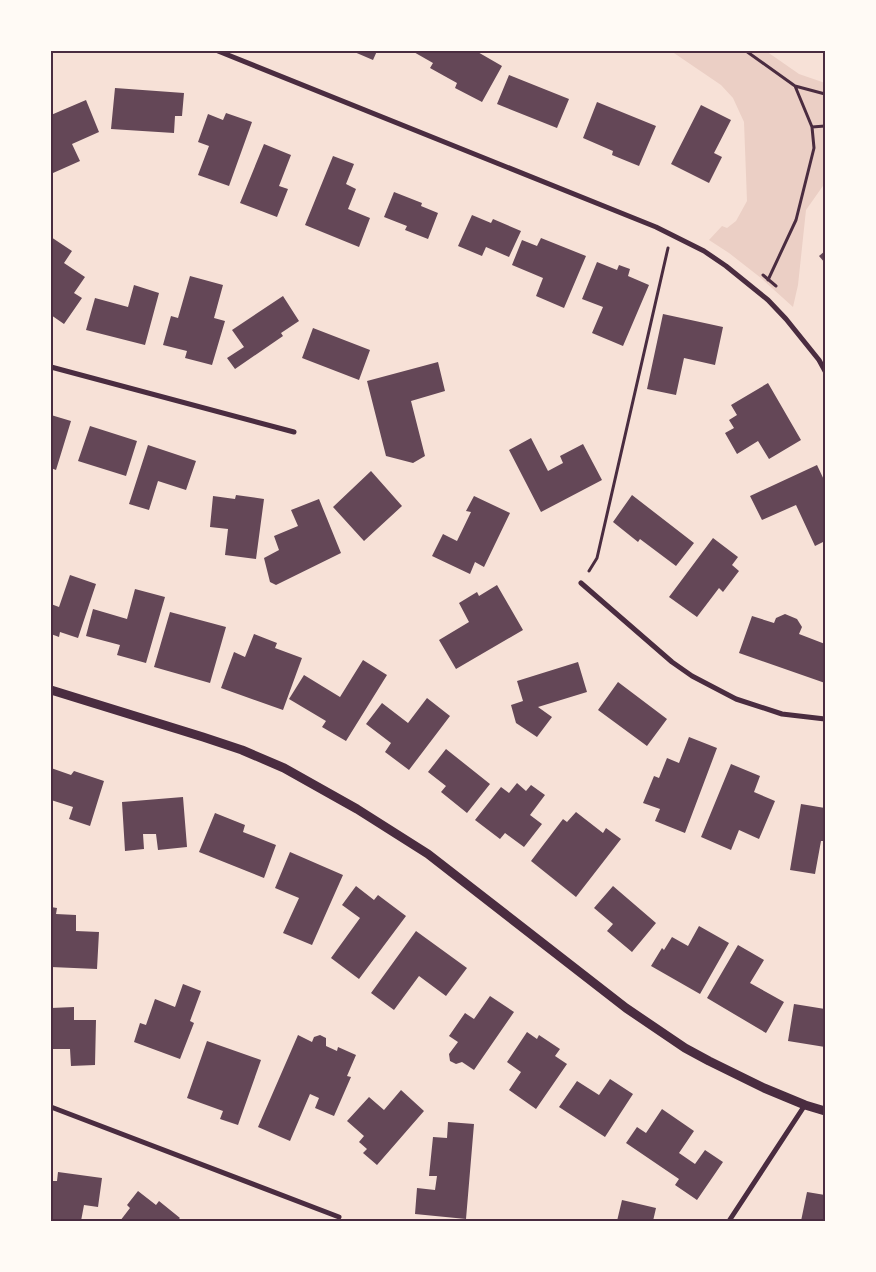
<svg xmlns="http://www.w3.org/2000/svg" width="876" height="1272" viewBox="0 0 876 1272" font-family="'Space Grotesk',sans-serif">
  <rect width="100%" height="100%" fill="#f7e1d7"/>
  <path fill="#ebcfc5" d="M671,51h95l33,23 26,9v100l-19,27 -8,75 -5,22 -32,-29 -32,-25 -20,-13 13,-14 5,2 9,-7 11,-20 -3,-79 -11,-24 -12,-13z"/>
  <path fill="#644757" d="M352,51h25l-4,9z
    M412,51h64l26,15 -20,36 -27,-14 2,-5 -27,-15 3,-5z
    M509,75l60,24 -12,29 -60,-24z
    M115,88l69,5 -2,23h-7l-1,17 -63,-4z
    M86,100l13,32 -27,12 8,17 -27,12 -2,-5v-53z
    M597,102l59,24 -17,40 -27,-11 1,-4 -30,-13z
    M701,105l30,15 -17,33 8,4 -13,26 -38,-19z
    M226,113l26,9 -23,64 -31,-11 11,-29 -11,-4 10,-28 15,6z
    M264,144l27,11 -12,31 9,3 -11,28 -37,-14z
    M333,156l21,8 -8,20 10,5 -8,20 22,9 -11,29 -54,-22z
    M394,192l28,11 -1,3 17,7 -10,26 -23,-9 2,-4 -23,-9z
    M472,215l19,8 2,-4 28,12 -12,26 -23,-10 -4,9 -24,-10z
    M51,237l21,14 -8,12 21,14 -11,16 8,5 -18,26 -13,-9z
    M541,238l45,18 -22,52 -28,-12 7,-18 -31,-13 10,-25 15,6z
    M825,251v12l-6,-7z
    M597,262l20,8 2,-5 11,4 -2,7 21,9 -26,61 -31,-13 11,-26 -21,-8z
    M190,276l33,9 -9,33 11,3 -13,44 -27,-7 2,-7 -24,-6 8,-29 7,2z
    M134,285l25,8 -14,52 -59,-15 9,-32 33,9z
    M283,296l16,25 -18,12 2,3 -48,33 -8,-11 17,-11 -12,-17z
    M663,314l60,13 -8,38 -31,-7 -8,37 -29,-6z
    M313,328l57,22 -11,30 -57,-22z
    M438,362l7,29 -34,10 14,55 -12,7 -27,-7 -19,-75z
    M768,383l33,57 -32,19 -11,-18 -21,13 -12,-21 9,-5 -5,-8 8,-5 -6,-10z
    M51,415l20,6 -15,49 -5,-2z
    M90,426l47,15 -11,35 -48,-15z
    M531,438l17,33 15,-8 -3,-7 23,-12 19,36 -61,32 -32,-62z
    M148,445l48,16 -10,29 -28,-9 -9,29 -20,-6z
    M817,465l8,17v59l-10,5 -19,-41 -34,15 -12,-24z
    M371,471l31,35 -38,35 -31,-34z
    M236,495l28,4 -8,60 -31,-4 3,-26 -18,-2 3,-31 22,3z
    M632,495l62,48 -18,23 -36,-27 -2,3 -25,-20z
    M474,496l36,17 -26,54 -9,-5 -5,12 -38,-18 11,-22 14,7 14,-29 -5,-1z
    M319,499l22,54 -65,32 -6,-3 -6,-24 15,-8 -5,-14 24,-10 -7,-16z
    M713,538l25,19 -6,8 7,6 -16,21 -4,-4 -22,29 -28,-20z
    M70,575l26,9 -18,54 -18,-6 -1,5 -8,-3v-30l8,3z
    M497,585l26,45 -67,39 -17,-29 30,-18 -10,-19 18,-11 2,4z
    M135,589l30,8 -19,66 -29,-8 3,-10 -34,-9 7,-27 34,10z
    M170,612l56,15 -16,56 -56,-16z
    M785,614l12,5 5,8 -3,7 26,10v39l-86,-30 13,-37 22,7 2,-5z
    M254,634l23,9 -2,5 27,10 -19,52 -62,-22 13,-36 11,5z
    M363,660l24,15 -41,66 -24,-14 4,-6 -37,-22 15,-24 36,22z
    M578,662l9,30 -49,15 14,10 -15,20 -21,-14 -5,-18 12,-4 -6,-20z
    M618,682l49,37 -20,27 -49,-36z
    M427,698l23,18 -41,54 -24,-18 6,-9 -25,-19 16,-21 26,20z
    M689,737l28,11 -32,85 -30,-12 5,-12 -17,-6 11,-27 5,2 8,-20 12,5z
    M446,749l44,35 -23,29 -26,-21 5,-6 -18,-14z
    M731,764l29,12 -6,16 21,9 -16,38 -20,-9 -8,20 -30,-13z
    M51,768l20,7 3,-4 30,10 -14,45 -21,-7 4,-12 -22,-7z
    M517,783l9,8 5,-6 14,10 -15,20 12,9 -18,23 -19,-14 -5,6 -25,-19 26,-33 8,6z
    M183,797l4,50 -29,3 -2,-16h-13l1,15 -19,2 -3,-49z
    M801,804l24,4v33h-4l-6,33 -25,-4z
    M576,812l27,21 3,-5 15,11 -45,58 -45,-36 32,-42 4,3z
    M215,813l30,12 -2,7 33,13 -12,33 -65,-26z
    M290,852l53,23 -31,70 -29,-12 16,-35 -24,-10z
    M356,886l18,14 4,-5 28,21 -47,63 -28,-21 29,-40 -18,-13z
    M613,886l43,37 -24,29 -25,-21 6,-7 -19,-16z
    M51,907l6,1 -1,6 20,1v16l23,1 -2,37 -46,-2z
    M699,926l30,17 -29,51 -49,-28 11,-18 2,2 8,-13 16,9z
    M416,931l51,37 -21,28 -27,-20 -25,34 -23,-17z
    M738,945l26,15 -14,23 34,19 -18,31 -59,-35z
    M183,984l18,7 -11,30 4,2 -14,36 -46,-17 6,-19 6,2 9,-26 20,8z
    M490,996l24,16 -40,58 -12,-8 -6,2 -6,-3 -1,-7 9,-12 -9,-6 16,-23 9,6z
    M794,1004l31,5v38l-37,-6z
    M74,1007v13h22l-1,45 -24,1 -1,-17h-19v-41z
    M527,1032l10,7 2,-4 21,14 -5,7 12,8 -31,45 -27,-19 12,-18 -14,-10z
    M298,1035l14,7 2,-5 6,-2 6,3v8l11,5 1,-4 18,8 -9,21 4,1 -17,39 -19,-8 4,-10 -9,-4 -20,47 -32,-14z
    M207,1041l54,19 -23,65 -18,-6 3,-8 -36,-13z
    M610,1079l23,15 -28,43 -46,-30 18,-26 22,14z
    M401,1090l23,21 -47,54 -14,-12 4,-4 -8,-7 5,-6 -17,-15 22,-24 15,13z
    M662,1109l32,22 -15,22 16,11 10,-14 18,12 -26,38 -22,-15 4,-6 -53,-36 11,-16 9,6z
    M448,1122l26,2 -8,95 -51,-5 2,-26 18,2 2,-14h-8l4,-39 14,1z
    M58,1172l44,6 -4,29 -14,-2 -3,16h-30v-28l2,-12h4z
    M138,1191l18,14 3,-4 21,17 -3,3h-57l10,-13 -3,-3z
    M807,1192l18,3v26h-24z
    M622,1200l34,8 -3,13h-36z"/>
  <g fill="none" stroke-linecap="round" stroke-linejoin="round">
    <path stroke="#4a2c40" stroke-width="3" d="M746,51l49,35 30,8
      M812,127l13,-1
      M763,275l13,11
      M768,280l28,-60 18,-72 -2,-21 -17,-41
      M589,571l8,-13 71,-310"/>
    <path stroke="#4a2c40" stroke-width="5" d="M218,51l438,176 48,24 22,15 42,34 18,19 33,41 6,11
      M51,367l243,65
      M581,583l91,79 20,14 44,23 46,15 43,5
      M51,1107l288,110
      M729,1221l76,-116"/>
    <path stroke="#4a2c40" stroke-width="9" d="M51,690l152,47 39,13 42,18 73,41 71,45 198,154 59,40 24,13 55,27 41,17 20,6"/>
  </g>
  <rect width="876" height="1272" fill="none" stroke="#fffaf5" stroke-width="105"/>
  <rect x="52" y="52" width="772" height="1168" fill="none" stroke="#4a2c40" stroke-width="2"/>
</svg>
